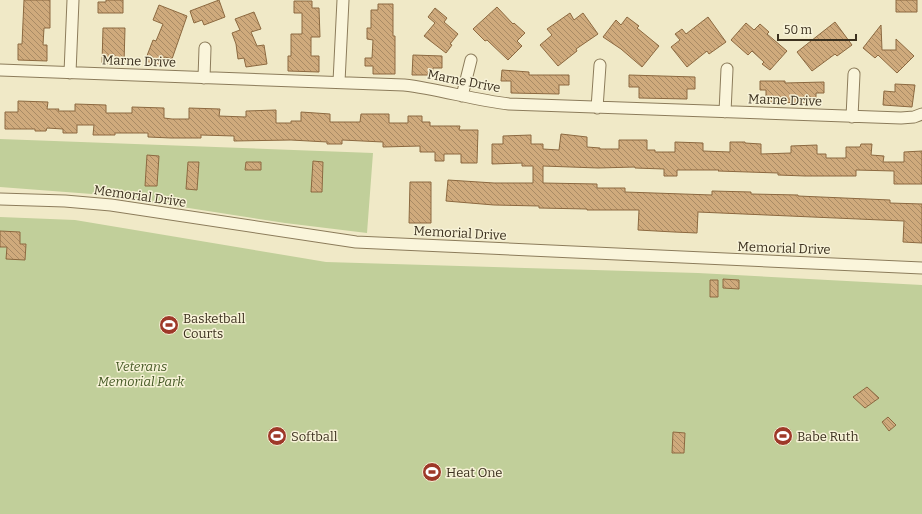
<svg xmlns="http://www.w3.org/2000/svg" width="922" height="514" viewBox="0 0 922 514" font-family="Bitter,serif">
  <defs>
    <pattern id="building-back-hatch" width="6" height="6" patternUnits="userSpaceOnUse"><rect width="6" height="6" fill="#cfaa7c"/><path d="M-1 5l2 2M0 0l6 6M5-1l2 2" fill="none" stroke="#a98b65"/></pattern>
  </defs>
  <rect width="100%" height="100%" fill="#f0e9c7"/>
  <path fill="#c1cf9a" d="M0,139l373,14 -6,80 -82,-10 -180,-28 -105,-8z
    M0,217l75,3 251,42 372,11 224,12v229h-922z"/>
  <path fill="url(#building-back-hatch)" stroke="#8c6940" d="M24,0h26v28h-6l-1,17h4v16l-29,-1v-16h4z
    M106,0h17v13h-25v-11h8z
    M219,0l6,17 -21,8 -2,-5 -8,3 -4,-12z
    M896,0h21v12h-21z
    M294,1h18v7h7l1,29h-9v19h8v16l-31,-1v-15h3v-22h11v-21h-8z
    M378,4h15v32h2v38h-22v-8h-8v-8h7l1,-18 -6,-1v-11h4v-18h7z
    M159,5l28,11 -15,43 -7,-2 -3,8 -17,-4 8,-21 3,1 7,-17 -10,-4z
    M497,7l16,17 1,-1 11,10 -8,8 5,5 -14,14 -21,-20 -2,1 -12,-12z
    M435,8l12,10 -3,4 14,12 -8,10 2,1 -6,8 -22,-17 11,-13 -7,-6z
    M254,12l7,17 -10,3 6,14 7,-1 3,19 -21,3 -2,-9 -6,1 -2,-15 -4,-11 8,-3 -5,-11z
    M570,13l4,7 9,-7 15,21 -22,15 1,2 -19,15 -18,-21 12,-10 -5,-6z
    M627,17l12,9 -2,2 22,18 -17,21 -21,-18 -18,-12 13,-17 5,5z
    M708,17l18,25 -17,12 -2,-3 -20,16 -16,-20 9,-7 -5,-6 7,-5 4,5z
    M835,22l17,23 -15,11 -2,-2 -23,17 -15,-19z
    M746,23l8,7 6,-6 9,8 -2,2 20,17 -17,19 -8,-6 2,-2 -12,-11 -4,4 -17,-15z
    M881,25l1,25h14v-11l18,17 -17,17 -19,-18 -3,3 -12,-10z
    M103,28h22l-1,36 -22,-1z
    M413,55l29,1v12h-9l-1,7h-20z
    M502,70l27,2v3h40v10h-10v9l-48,-1v-12h-10z
    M629,75l66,2v12h-8v10l-48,-1v-11h-10z
    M760,81h25v2l39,-1v11h-8v10l-50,-1v-12h-6z
    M895,84l20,1 -3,22 -29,-2 1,-14 11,1z
    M18,101l30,1 -1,7h12l-1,2h17v-7l31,1v8h26v-6l32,1v10l8,1h17v-11l31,1 -1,7 27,1v-6l30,-1v13h15v-2h10v-9l29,2v8h30l1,-8h28v9h19v-7h14v6h8v4h30l-1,4h19l-1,33h-16v-9h-17v7h-9v-9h-15v-6l-37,1v-5l-41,-2v4h-15v-2l-36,-2 -57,1v-5l-33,-1v3h-30l-23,-1v-4h-33v2h-22l1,-10h-17v8h-14v-4l-16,-1 -1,3h-11v-2h-30v-17h13z
    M561,134l26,3v10l13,1v1h19v-9h28v10h8v2h20v-10l28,1v8l27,1v-10h15v1l16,1v10l30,-1v-7l26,-1v9h9v4h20v-11h14l1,-3h11l-1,11 13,1 -1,6h21v-10l18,-1v33h-28v-13l-38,-1v6h-51l-27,-1v-2l-60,-2 1,-1h-42v6h-13v-7l-29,-1v-1l-37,1 -55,-2v17l54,1v4h28v4l87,3v-4l39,1v2l47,1v1l92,4v3l32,1v39l-19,-1 1,-21 -206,-9 -1,21 -23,-1 -36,-2 1,-20h-52v-1l-48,-1v-2l-45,-1 -48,-4 2,-21 46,3h39v-17h-11v-3l-30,1v-20h11v-8l28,-1v9h12v5l16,1z
    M147,155l12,1 -2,30h-12z
    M313,161l10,1 -1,30h-11z
    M188,162h11l-2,28 -11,-1z
    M246,162h15v8h-16z
    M410,182h21v41h-22z
    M0,231l20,1v12h6l-1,16 -19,-1 1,-12h-7z
    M723,279l16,1v9l-16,-1z
    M710,280h8v17h-8z
    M867,387l12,11 -14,10 -12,-11z
    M888,417l8,8 -7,6 -7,-9z
    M673,432l12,1 -1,20h-12z"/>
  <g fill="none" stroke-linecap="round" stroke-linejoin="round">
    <g stroke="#8c7c5b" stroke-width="13">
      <path id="minor" d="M0,70l404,15c35,4 70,15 105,19l392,14 13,-1 8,-3
        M70,73l3,-73
        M204,78l1,-30
        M339,82l4,-82
        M462,96l9,-36
        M597,108l3,-43
        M725,112l2,-43
        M852,117l2,-43
        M0,199l65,2 46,4 245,37 566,26"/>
    </g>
    <use href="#minor" stroke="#faf5db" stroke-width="11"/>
  </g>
  <defs>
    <g id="stadium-disc" transform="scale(1)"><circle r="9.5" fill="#9e3929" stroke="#f7f2d7"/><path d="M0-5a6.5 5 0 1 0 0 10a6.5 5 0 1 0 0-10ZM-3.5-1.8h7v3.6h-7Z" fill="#fff"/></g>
  </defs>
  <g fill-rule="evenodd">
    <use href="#stadium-disc" x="169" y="325"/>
    <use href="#stadium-disc" x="277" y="436"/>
    <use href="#stadium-disc" x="783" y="436"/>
    <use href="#stadium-disc" x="432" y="472"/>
  </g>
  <g text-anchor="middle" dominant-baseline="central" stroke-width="3" stroke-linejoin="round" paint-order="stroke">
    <g font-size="13" fill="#3c311f" stroke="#f7f2d7">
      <text transform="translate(139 61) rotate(2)">Marne Drive</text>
      <text transform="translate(464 81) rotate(11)">Marne Drive</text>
      <text transform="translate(785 100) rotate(2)">Marne Drive</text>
      <text transform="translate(140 196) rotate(8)">Memorial Drive</text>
      <text transform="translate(460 233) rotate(3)">Memorial Drive</text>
      <text transform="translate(784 248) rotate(2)">Memorial Drive</text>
    </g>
    <g font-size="13" fill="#3c311f" stroke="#f7f2d7" text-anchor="start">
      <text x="183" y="318">Basketball<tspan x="183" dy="15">Courts</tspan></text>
      <text x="291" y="436">Softball</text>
      <text x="797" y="436">Babe Ruth</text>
      <text x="446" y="472">Heat One</text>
    </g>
    <g font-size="13" font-style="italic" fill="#455925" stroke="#f7f2d7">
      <text x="141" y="366">Veterans<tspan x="141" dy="15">Memorial Park</tspan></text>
    </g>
  </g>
  <path d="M778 34v6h78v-6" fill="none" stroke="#3c311f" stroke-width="2"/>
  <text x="784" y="34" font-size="12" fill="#3c311f" stroke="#f7f2d7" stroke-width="3" paint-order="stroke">50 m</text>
</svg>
